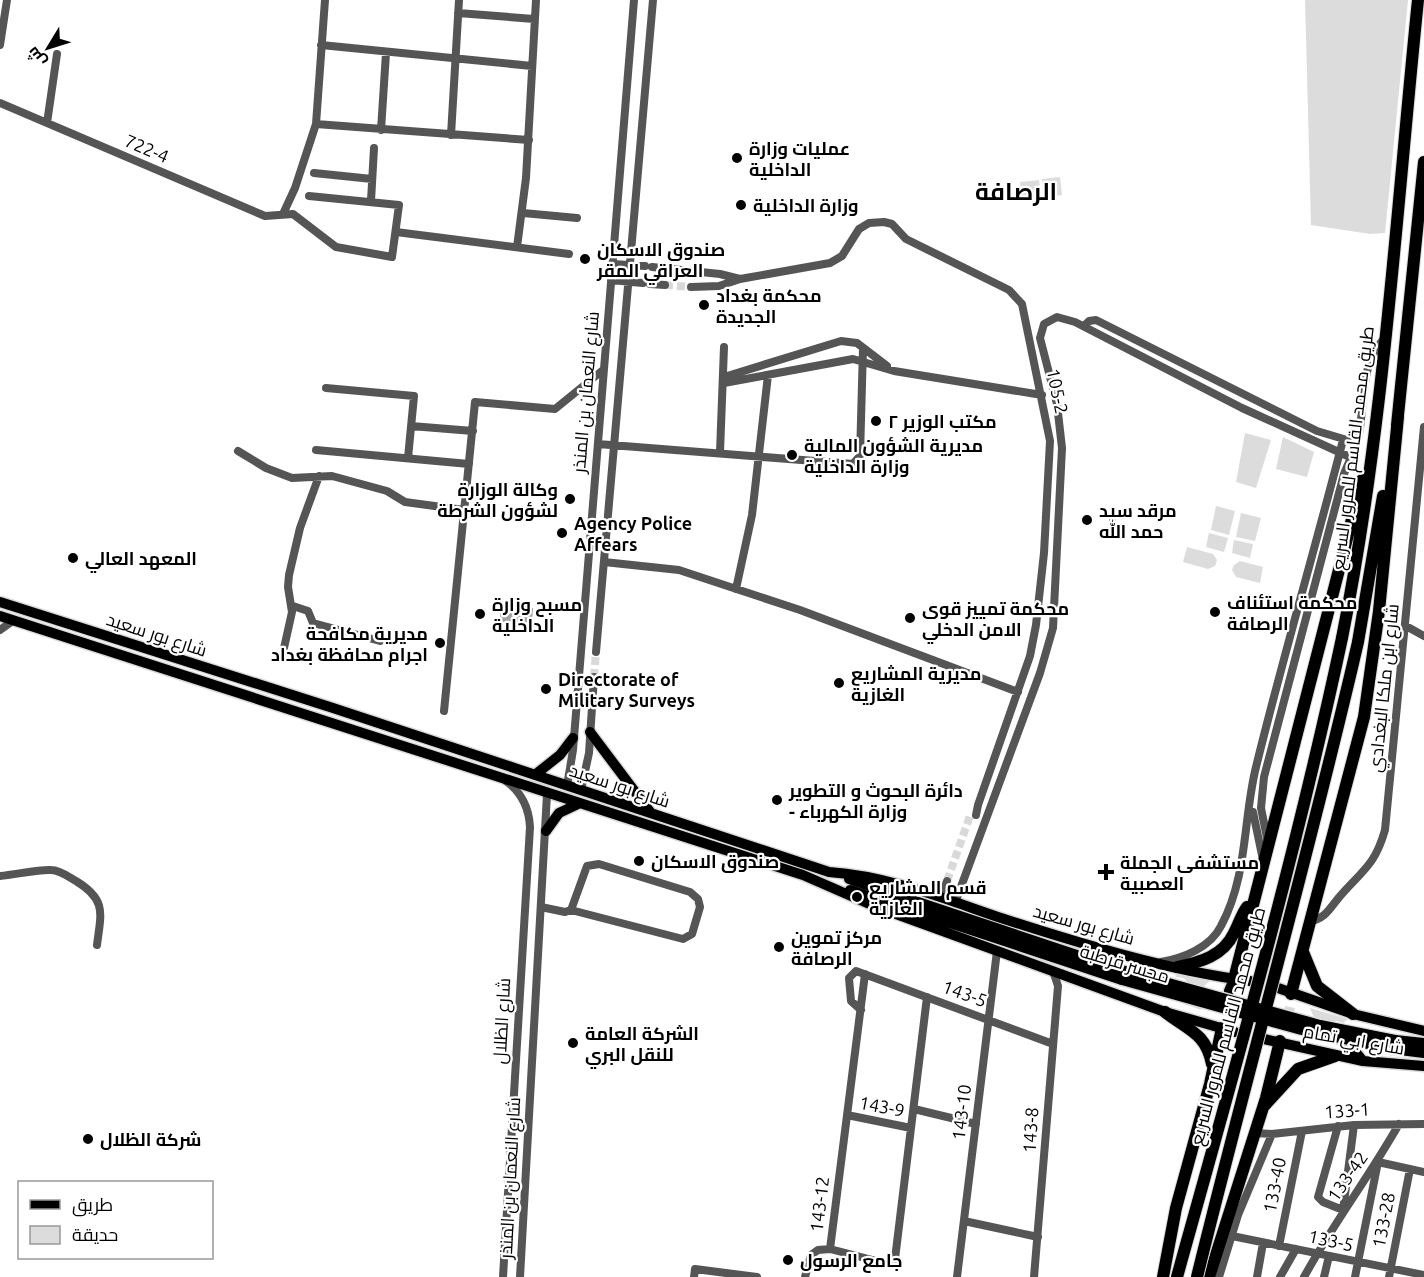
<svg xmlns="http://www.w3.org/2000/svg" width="1424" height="1277" viewBox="0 0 1424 1277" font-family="Ubuntu,Cairo,sans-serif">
  <rect width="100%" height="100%" fill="#fff"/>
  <path fill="#dcdcdc" d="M1305,0h103l-23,233 -15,1 -59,-9z
    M1060,177l2,18 -18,2 -2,-18z
    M1039,180l2,18 -19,2 -2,-18z
    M1245,433l26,7 -15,48 -20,-6z
    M1283,437l31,15 -7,25 -31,-8z
    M1216,506l19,5 -6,24 -18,-5z
    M1241,513l20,5 -6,23 -19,-4z
    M1209,533l19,5 -4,14 -18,-5z
    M1234,540l19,4 -3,14 -18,-5z
    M1187,547l26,7 4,6 -2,6 -7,3 -25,-7z
    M1240,561l23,6 -3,16 -24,-6 -4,-7 2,-5z
    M1174,971l36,9 -12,13 3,17 -35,-13 22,-13 -4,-6 -8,-1z
    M1310,1008l38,11 -5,4 -6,-2 -7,2 12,23 -38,-8 13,-13z"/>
  <path fill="#a3a3a3" d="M500,607l33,1 -1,15 -32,-1z"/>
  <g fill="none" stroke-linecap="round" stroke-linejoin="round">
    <path stroke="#d9d9d9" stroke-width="8" stroke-dasharray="8 4" stroke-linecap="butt" d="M665,285l26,2
      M594,677l2,-25
      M947,881l24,-68"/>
    <path stroke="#d9d9d9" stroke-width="10" stroke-dasharray="10 5" stroke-linecap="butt" d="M1286,1025l4,-18"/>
    <g stroke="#dbdbdb" stroke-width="13">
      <path id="major" d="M0,602l333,106 496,164c60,4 116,27 172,46 77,25 169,53 249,63
        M0,616l803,259 71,31 291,106 70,20
        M590,732l61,81
        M536,774l24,-19 13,-17
        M546,831l13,-18 19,-9
        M849,879l276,92
        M850,890l272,90
        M1278,988l75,26 71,17
        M1229,991l5,-12
        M1264,1039l99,22 61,5
        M1395,1040l29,3
        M1348,1043l15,18
        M1392,1049l32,4"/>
    </g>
    <g stroke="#dbdbdb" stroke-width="14">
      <path id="highway" d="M1397,425l27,-263
        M1342,638c42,-210 54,-424 76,-638
        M1358,642l25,-146
        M1303,952l14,34 36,28
        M1177,967c24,-5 46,-11 57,-34 5,-9 7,-18 13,-26
        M1234,979l128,-499
        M1291,994l73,-277 15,-106 19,-194
        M1165,1012c23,18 41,21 47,52
        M1264,1106l34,-37 37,-13
        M1163,1277l13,-69 34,-124 12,-56
        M1209,1277l57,-179 14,-57"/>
    </g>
    <path stroke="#555" stroke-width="8" d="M458,13l76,6
      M0,45l7,-45
      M321,45l211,21
      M0,103l265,113 28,-2 43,33 56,10 7,-52 -90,-9
      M47,123l10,-69
      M316,124l213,16
      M381,130l5,-77
      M451,135l8,-135
      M314,173l58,6
      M371,201l3,-53
      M523,213l54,5
      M283,214l12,-26 21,-64 9,-124
      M396,232l173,22
      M517,247l9,-69 10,-178
      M613,264l32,2
      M652,267l68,7 20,5
      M611,280l32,3
      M650,284l15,1
      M691,287l28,-1 21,-7 90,-16 12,-7 17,-27 10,-6 15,-1 8,2 14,15 103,51 13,14 28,137 -6,112 -8,72 -6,31 -52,149 -2,10
      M1084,326l5,-5 7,-1 221,111 40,12
      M724,377l117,-36 16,2 30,23
      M724,383l129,-24 41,12 148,24
      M326,388l88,8 -6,62
      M411,426l62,5
      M598,444l255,20 7,-8 3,-108
      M316,450l153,14
      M238,451l28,17 26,10 40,-2 55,15 18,11 59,8
      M720,452l4,-105
      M604,562l75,8 121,40 218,82
      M736,589l16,-74 16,-140
      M293,606l15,5 5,12 67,18
      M1406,626l18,10
      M0,630l14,-10
      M284,648l8,-36 -4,-25 1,-12 11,-47 19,-52
      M596,652l57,-652
      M444,711l31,-309 80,7 48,-39
      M567,786l6,-36 61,-750
      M581,790l8,-37 5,-76
      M1253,812l10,48
      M1268,843l-7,-35 3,-31 80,-303c5,-13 12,-25 15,-40 6,-33 1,-73 27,-97
      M0,876c14,-1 40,-7 51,-6 9,0 18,7 25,11 31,19 25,32 21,64
      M941,898l6,-17
      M955,903l85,-230 13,-45 9,-180 -5,-44 -17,-66 4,-14 13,-7 18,5 167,86 110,50
      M541,907l24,5 6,-2 112,29 9,-5 8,-27 -2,-8 -8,-7 -91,-28 -12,2 -16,44
      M1310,921c16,-2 21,-15 31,-26 22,-25 34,-30 44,-65l39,-403
      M1161,962c22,-4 49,-14 60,-36 27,-50 22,-107 35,-159 27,-110 59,-218 87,-327
      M865,974l-35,275 58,15 7,-5 32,-262
      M861,1010l-10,-9 -2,-23 7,-7 197,73
      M914,1109l62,15
      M847,1115l64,13
      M1338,1126l-20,71 5,5 20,8 11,-85
      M1255,1133l17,1 82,-9 70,-1
      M964,1221l74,16
      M1232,1236l192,39
      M1279,1246l23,-115
      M503,1277l27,-450c-1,-19 -9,-35 -24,-46
      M520,1277l27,-483
      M694,1277l1,-8 62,8
      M805,1277l6,-22 7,-5 12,-1
      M957,1277l40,-326
      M1034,1277l24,-291 -5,-15
      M1219,1277l19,-62 34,-81
      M1257,1277l6,-34
      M1280,1277l16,-28
      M1304,1277c29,-53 65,-100 95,-153
      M1324,1277l5,-21
      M1355,1277l23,-115 46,10
      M1389,1277l21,-108"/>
    <use href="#major" stroke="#000" stroke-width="10"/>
    <use href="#highway" stroke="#000" stroke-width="12"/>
    <g stroke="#dbdbdb" stroke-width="13" stroke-linecap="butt">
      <path id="major-bridge" d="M1125,971l195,54 75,15
        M1122,980l176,49 94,20"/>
    </g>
    <g stroke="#dbdbdb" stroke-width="14" stroke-linecap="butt">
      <path id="highway-bridge" d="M1177,1277c59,-212 119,-423 165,-639
        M1197,1277c52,-212 112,-422 161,-635"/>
    </g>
    <use href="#major-bridge" stroke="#000" stroke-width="10"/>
    <use href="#highway-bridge" stroke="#000" stroke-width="12"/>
  </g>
  <g fill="#000" stroke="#fff" stroke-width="2">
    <circle cx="737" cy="158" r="6"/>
    <circle cx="741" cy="205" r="6"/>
    <circle cx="585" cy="259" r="6"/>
    <circle cx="704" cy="305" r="6"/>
    <circle cx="876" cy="421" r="6"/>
    <circle cx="792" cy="455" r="6"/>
    <circle cx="570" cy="499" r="6"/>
    <circle cx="1087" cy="520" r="6"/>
    <circle cx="562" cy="533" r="6"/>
    <circle cx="73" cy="558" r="6"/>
    <circle cx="1215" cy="612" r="6"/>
    <circle cx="480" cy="614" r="6"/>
    <circle cx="910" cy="618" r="6"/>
    <circle cx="440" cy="643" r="6"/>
    <circle cx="839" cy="683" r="6"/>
    <circle cx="546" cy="689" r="6"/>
    <circle cx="777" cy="800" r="6"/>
    <circle cx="639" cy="861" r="6"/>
    <path d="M1103 863h6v6h6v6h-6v6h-6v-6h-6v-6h6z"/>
    <circle cx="857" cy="897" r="6"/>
    <circle cx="779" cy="947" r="6"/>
    <circle cx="573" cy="1043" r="6"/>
    <circle cx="88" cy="1139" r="6"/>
    <circle cx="788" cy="1260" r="6"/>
  </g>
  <g text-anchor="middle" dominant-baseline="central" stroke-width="4.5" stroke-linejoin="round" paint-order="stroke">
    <g font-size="18" fill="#000" stroke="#fff">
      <text transform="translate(147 148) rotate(23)">722-4</text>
      <text transform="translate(1058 391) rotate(78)">105-2</text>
      <text transform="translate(585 392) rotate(-85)">شارع النعمان بن المنذر</text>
      <text transform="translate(1352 448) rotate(-83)">طريق محمد القاسم للمرور السريع</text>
      <text transform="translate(157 634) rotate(18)">شارع بور سعيد</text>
      <text transform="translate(1383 688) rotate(-84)">شارع ابن ملكا البغدادي</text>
      <text transform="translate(620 785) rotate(18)">شارع بور سعيد</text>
      <text transform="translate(1084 924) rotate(16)">شارع بور سعيد</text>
      <text transform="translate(1125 963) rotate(17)">مجسر قرطبة</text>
      <text transform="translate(965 993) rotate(20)">143-5</text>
      <text transform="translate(501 1021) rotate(-87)">شارع الظلال</text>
      <text transform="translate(1227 1026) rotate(-75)">طريق محمد القاسم للمرور السريع</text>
      <text transform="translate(1354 1039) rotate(10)">شارع ابي تمام</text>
      <text transform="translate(882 1106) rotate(11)">143-9</text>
      <text transform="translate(1347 1110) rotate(-4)">133-1</text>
      <text transform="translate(961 1112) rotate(-83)">143-10</text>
      <text transform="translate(1030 1130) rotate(-86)">143-8</text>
      <text transform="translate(1347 1176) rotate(-55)">133-42</text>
      <text transform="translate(509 1178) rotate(-87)">شارع النعمان بن المنذر</text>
      <text transform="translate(1274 1185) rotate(-79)">133-40</text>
      <text transform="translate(819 1204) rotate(-83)">143-12</text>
      <text transform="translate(1383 1220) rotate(-79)">133-28</text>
      <text transform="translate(1331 1240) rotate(12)">133-5</text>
    </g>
    <g font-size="18" font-weight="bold" fill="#000" stroke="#fff" text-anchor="start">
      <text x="749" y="148">عمليات وزارة<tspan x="749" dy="21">الداخلية</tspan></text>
      <text x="753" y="205">وزارة الداخلية</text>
      <text x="597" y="249">صندوق الاسكان<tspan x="597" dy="21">العراقي المقر</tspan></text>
      <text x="716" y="295">محكمة بغداد<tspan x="716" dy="21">الجديدة</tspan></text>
      <text x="888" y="421">مكتب الوزير ٢</text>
      <text x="804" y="445">مديرية الشؤون المالية<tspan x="804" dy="21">وزارة الداخلية</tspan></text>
      <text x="558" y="489" text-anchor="end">وكالة الوزارة<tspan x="558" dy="21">لشؤون الشرطة</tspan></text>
      <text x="1099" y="510">مرقد سيد<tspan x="1099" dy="21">حمد الله</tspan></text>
      <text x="574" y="523">Agency Police<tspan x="574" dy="21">Affears</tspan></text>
      <text x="85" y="558">المعهد العالي</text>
      <text x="1227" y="602">محكمة استئناف<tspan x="1227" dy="21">الرصافة</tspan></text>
      <text x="492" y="604">مسبح وزارة<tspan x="492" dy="21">الداخلية</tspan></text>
      <text x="922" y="608">محكمة تمييز قوى<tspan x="922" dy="21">الامن الدخلي</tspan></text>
      <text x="428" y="633" text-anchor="end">مديرية مكافحة<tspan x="428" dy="21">اجرام محافظة بغداد</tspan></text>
      <text x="851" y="673">مديرية المشاريع<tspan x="851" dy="21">الغازية</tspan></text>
      <text x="558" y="679">Directorate of<tspan x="558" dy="21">Military Surveys</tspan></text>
      <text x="789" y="790">دائرة البحوث و التطوير<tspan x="789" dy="21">- وزارة الكهرباء</tspan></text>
      <text x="651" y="861">صندوق الاسكان</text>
      <text x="1120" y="862">مستشفى الجملة<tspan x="1120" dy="21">العصبية</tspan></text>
      <text x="869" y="887">قسم المشاريع<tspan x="869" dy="21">الغازية</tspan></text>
      <text x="791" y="937">مركز تموين<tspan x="791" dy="21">الرصافة</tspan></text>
      <text x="585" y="1033">الشركة العامة<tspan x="585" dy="21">للنقل البري</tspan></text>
      <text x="100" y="1139">شركة الظلال</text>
      <text x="800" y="1260">جامع الرسول</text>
    </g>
    <g font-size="24" font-weight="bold" fill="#000" stroke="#fff">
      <text x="1016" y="191">الرصافة</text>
    </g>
  </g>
  <rect x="18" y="1181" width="195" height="78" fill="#ffffff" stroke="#999999" stroke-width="1.5"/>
  <rect x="30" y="1200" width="30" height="9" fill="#000000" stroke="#999999" stroke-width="1.5"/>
  <text x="72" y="1211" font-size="18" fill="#000000">طريق</text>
  <rect x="30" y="1226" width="30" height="18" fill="#dcdcdc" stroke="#999999" stroke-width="1.5"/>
  <text x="72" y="1241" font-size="18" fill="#000000">حديقة</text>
  <g transform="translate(48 48) rotate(232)" stroke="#ffffff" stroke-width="4.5" paint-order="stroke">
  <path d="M0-4.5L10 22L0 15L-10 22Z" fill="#000000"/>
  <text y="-9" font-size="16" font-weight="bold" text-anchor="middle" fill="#000000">ش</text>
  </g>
</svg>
